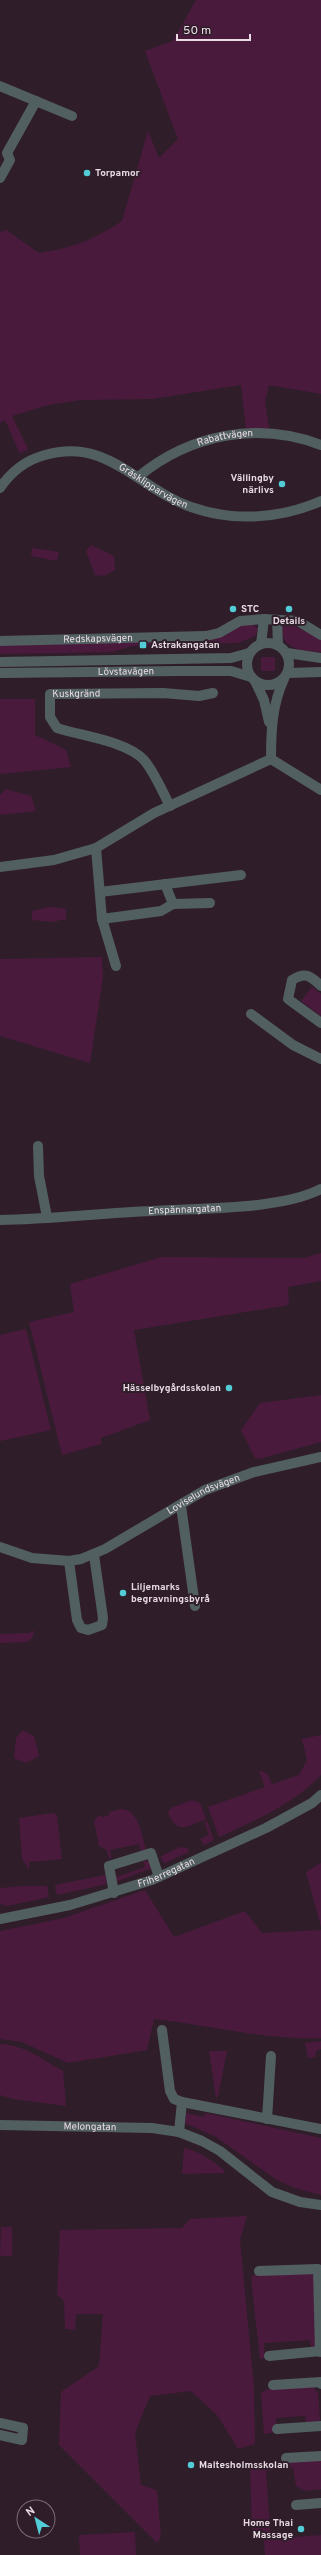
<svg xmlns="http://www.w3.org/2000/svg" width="321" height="2555" viewBox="0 0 321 2555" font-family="Overpass,sans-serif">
  <rect width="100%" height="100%" fill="#2f1e2a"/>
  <path fill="#4a1a3d" d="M196,0h125v394l-52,-9 -4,16 4,28h-23l-5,-44 -89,14 -71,1 -33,5 -36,11 16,33 -8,5 -15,-34 -5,3v-191l6,-2 33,23c34,-5 54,-13 83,-32l26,-90 11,27 19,-19 -33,-88 28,-10z
    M91,545l23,11 1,14 -11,6 -9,-1 -9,-24z
    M32,548l27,4 -2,9 -26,-5z
    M244,624h8l6,5 -3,7 -17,7 -106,3 -20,6 -112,2v-9l214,-7z
    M292,625l29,14v13c-17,0 -41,-3 -39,-25z
    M261,657h14v14h-14z
    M0,699h35v36l31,15 5,17 -71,7z
    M6,789l25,7 5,15 -36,4v-20z
    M50,907l16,2v10l-15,3 -19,-2v-9z
    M102,957l1,20 -13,86 -90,-27v-77z
    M312,987l9,7v22l-20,-15z
    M321,1253v28l-33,6 1,18 -155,25 16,90 -49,18v6l-39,11 -33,-133 45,-10 -4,-28 92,-27 142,1z
    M26,1329l25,101 -51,11v-106z
    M321,1395v47l-62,17 -4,-1 -14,-28 19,-27z
    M34,1630l-1,6 -5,6 -28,1v-9l30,-1z
    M23,1730l11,6 5,20 -13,7 -12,-5 2,-20z
    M321,1735v40c-29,30 -65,45 -102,62l-11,-30 57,-20 -6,-16 8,2 5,11 27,-9 8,-15 -5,-21z
    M192,1800l8,3 6,16c-18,7 -29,17 -38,-6l3,-5z
    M121,1809c18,0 21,28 25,41l-5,1 -2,-7 -29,6 2,8h-3l-2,-8 -8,-4 -5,-25 5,-6 3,2 8,-2 -1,-3z
    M53,1813l4,3 5,43 -33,3v8l-7,-11 -3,-41z
    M207,1821l7,19 -10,5 -4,-6 9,-4 -5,-13z
    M180,1847l8,1 1,4 -24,11 -3,-2 -1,-5z
    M143,1861h7l2,7 -37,14v-11l2,6 28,-10z
    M321,1863v64l-15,-55z
    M105,1875l2,9 -50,11 -2,-10z
    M24,1886h23l2,11 -42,9 -7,-2v-16z
    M145,1890l29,47 71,-26 17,22 59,-3v108c-57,2 -111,-13 -167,-19l-7,31 -79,13 -46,-21 -22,-3v-108l64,-13z
    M321,2041v8l-5,2 -1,6 -7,1 -3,-15z
    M0,2044c24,1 42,15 63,27l3,35 -53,-7 -13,-4z
    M209,2051h18l-9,46 -2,1z
    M186,2113l18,4 1,-4 116,25v57l-26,-7 -18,-8 -61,-43 -31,-14z
    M184,2148c16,3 28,13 41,23l-1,2 -42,1z
    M247,2216l-7,24 14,147 1,57 -17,5 -20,-33 -27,-25 -41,5 -15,37 6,52 16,5 4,47 -4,6 -98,-98 2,-53 38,-26 4,-52h-27l-1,16 -10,-1 -1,-28 -7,-7 3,-64 122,-2 8,-9z
    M1,2227h11v29h-12z
    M306,2271l6,3 3,6 2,67h-6l-1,-7 -46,3 1,15 -5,1 -9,-81 4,-4z
    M312,2385l6,8 2,27 -4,4 -10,1 -1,-9 -29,2 1,14 -13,2 -3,-42 13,-5z
    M316,2459l5,1v29l-16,2 -9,-5 -3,-19 -27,4 4,59 13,8 38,-3v20h-56l-2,-25 -11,1 -2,-64z
    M135,2532l1,23h-56l-1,-20z"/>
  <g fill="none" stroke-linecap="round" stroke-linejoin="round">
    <g stroke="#525f60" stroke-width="10">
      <path d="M0,86l72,30"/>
      <path d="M0,178l10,-18 -3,-7 29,-52"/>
      <path id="s1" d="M138,477c52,-43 120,-56 183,-32"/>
      <path id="s2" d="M0,488c11,-16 26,-28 45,-33 63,-18 92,33 146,52 42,15 89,12 130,-6"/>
      <path d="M277,620l1,25"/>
      <path id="s3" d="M0,641l206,-5 13,-3 21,-12 24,-2 34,2 23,14"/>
      <circle cx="268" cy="664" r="21"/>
      <path d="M261,644l3,-25"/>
      <path d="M287,653l34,5"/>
      <path d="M0,662l231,-4 18,-5"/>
      <path id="s4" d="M0,673l177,-2h54l20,6"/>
      <path d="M288,673l33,-1"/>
      <path d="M255,681l9,19 5,22"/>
      <path d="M271,759c0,-28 1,-54 13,-80"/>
      <path d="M271,759l50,31"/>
      <path id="s5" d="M170,806c-8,-15 -15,-33 -26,-46 -17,-19 -63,-24 -87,-32l-7,-11v-23l113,-1 36,3 14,-3"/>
      <path d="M96,848l6,71 14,47"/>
      <path d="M0,867l54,-7 42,-12 58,-35 117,-54"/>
      <path d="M165,884l8,20"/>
      <path d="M100,892l141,-17"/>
      <path d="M102,919l59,-8 12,-7 37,-1"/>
      <path d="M321,986c-11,-11 -16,-14 -29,-6l-4,19 33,24"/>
      <path d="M251,1014l42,31 28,14"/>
      <path d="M38,1146l1,30 8,41"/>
      <path id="s6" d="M0,1220c51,-1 102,-7 152,-9 47,-3 129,-1 169,-22"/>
      <path d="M181,1506l14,100"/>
      <path id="s7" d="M0,1547l32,11 37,3 12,-2 24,-10 100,-59 49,-18 67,-15"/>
      <path d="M69,1561l8,59 4,8 7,2 14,-5 1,-7 -9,-63"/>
      <path d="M114,1893l-5,-27 42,-13 8,24"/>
      <path id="s8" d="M0,1919l70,-14 82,-25 114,-52 46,-25 9,-8"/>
      <path d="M162,2030l8,61 4,8 8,3 -3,30"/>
      <path d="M182,2102l139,27"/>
      <path d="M267,2119l4,-63"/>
      <path id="s9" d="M0,2125l152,3 27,4 23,9 18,10 52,41 28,10 21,3"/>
      <path d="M259,2271l59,-2 2,83"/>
      <path d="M269,2356l52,-5"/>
      <path d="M273,2385l48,-3v2"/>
      <path d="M0,2423l23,5 -1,12 -22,-5"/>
      <path d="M277,2429l44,-3"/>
      <path d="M286,2458l35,-2"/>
      <path d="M296,2505l25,-2"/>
    </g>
  </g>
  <g fill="#52ccd6" stroke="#2f1e2a" stroke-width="1.5">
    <circle cx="87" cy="173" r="4"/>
    <circle cx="282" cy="484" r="4"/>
    <circle cx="233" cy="609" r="4"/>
    <circle cx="289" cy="609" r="4"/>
    <rect x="139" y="641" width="8" height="8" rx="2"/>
    <circle cx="229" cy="1388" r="4"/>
    <circle cx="123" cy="1593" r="4"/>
    <circle cx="191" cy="2465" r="4"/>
    <circle cx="301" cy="2529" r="4"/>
  </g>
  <g text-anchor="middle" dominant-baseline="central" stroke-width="4" stroke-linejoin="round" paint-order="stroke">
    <g font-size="10" font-weight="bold" fill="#e8dbe3" stroke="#2f1e2a" text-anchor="start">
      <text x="95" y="173">Torpamor</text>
      <text x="274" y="478" text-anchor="end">Vällingby<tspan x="274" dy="12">närlivs</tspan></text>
      <text x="241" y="609">STC</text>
      <text x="289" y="621" text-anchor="middle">Details</text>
      <text x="151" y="645">Astrakangatan</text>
      <text x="221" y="1388" text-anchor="end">Hässelbygårdsskolan</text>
      <text x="131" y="1587">Liljemarks<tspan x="131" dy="12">begravningsbyrå</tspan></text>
      <text x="199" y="2465">Maltesholmsskolan</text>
      <text x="293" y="2523" text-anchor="end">Home Thai<tspan x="293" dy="12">Massage</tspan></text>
    </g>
    <g font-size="10" fill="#e8dbe3" stroke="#2f1e2a">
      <text stroke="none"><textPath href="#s1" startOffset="97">Rabattvägen</textPath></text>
      <text stroke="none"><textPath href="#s2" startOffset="174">Gräsklipparvägen</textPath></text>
      <text stroke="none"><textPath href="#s3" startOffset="98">Redskapsvägen</textPath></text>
      <text stroke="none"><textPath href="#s4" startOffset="126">Lövstavägen</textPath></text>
      <text stroke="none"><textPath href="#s5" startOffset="209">Kuskgränd</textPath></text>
      <text stroke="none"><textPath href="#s6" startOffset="185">Enspännargatan</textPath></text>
      <text stroke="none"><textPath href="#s7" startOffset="222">Loviselundsvägen</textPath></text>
      <text stroke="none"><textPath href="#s8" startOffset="173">Friherregatan</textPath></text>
      <text stroke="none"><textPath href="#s9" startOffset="90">Melongatan</textPath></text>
    </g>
  </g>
  <g transform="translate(36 2519) rotate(324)"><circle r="19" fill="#2f1e2a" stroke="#796a74"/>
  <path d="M0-3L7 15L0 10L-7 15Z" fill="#52ccd6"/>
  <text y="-6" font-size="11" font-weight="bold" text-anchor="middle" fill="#e8dbe3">N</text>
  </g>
  <path d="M177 34v6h73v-6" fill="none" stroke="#e8dbe3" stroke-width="2"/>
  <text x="183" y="34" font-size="12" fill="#e8dbe3" stroke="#2f1e2a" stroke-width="3" paint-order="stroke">50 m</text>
</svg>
